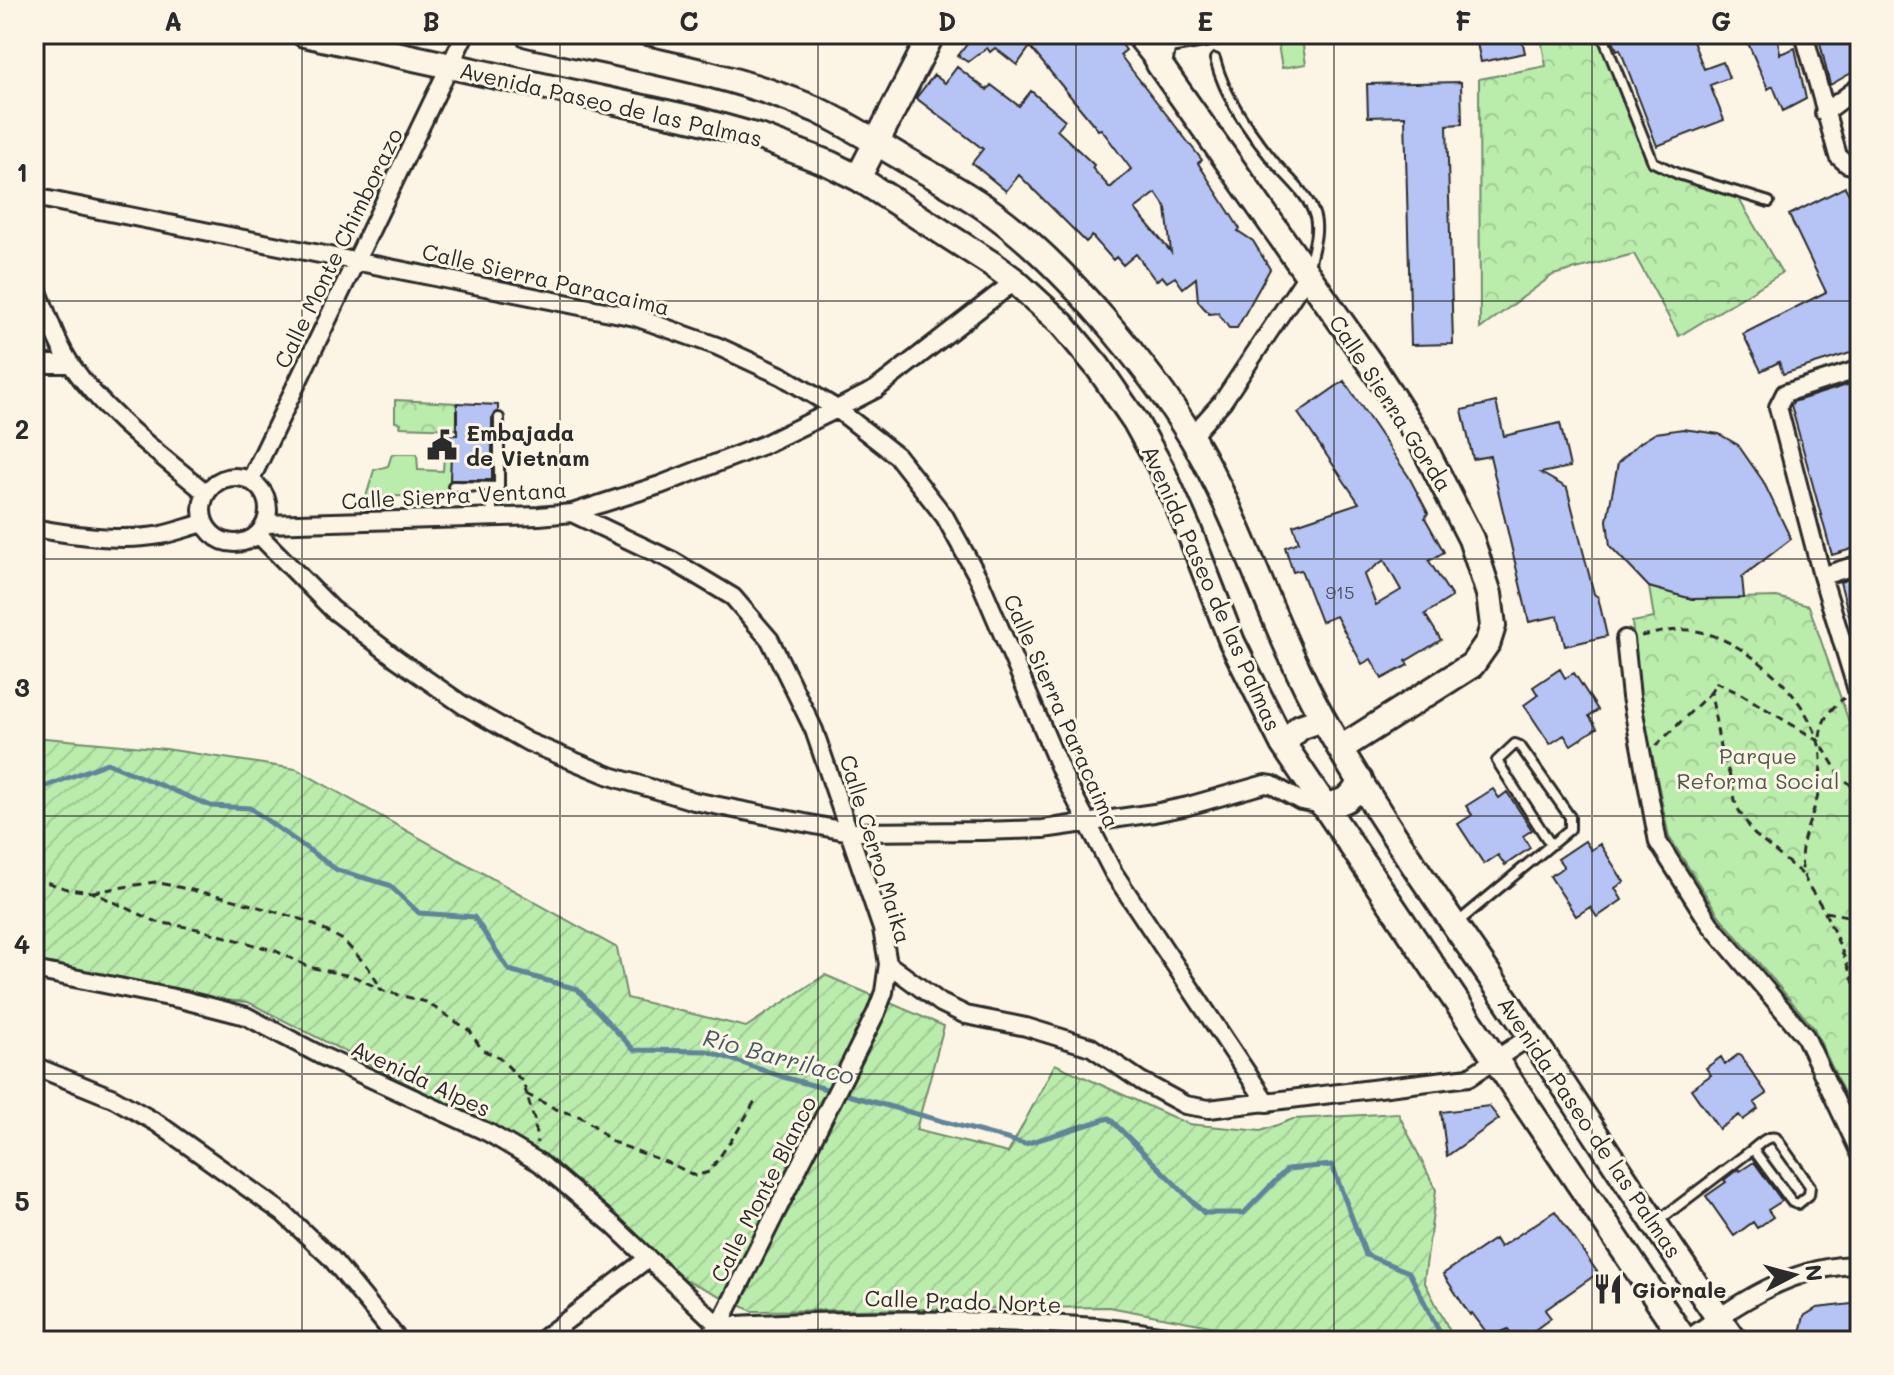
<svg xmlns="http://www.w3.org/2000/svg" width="1894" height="1375" viewBox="0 0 1894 1375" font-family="Mali,sans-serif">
  <defs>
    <pattern id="forest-crowns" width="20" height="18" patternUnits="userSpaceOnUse" patternTransform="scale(2)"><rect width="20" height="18" fill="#baecac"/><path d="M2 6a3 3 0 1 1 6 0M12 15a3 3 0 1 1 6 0" fill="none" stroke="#a0cb94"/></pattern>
    <pattern id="garden-furrows" width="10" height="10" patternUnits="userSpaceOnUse" patternTransform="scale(2)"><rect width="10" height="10" fill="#baecac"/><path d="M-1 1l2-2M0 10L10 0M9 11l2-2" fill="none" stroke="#a0cb94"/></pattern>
  </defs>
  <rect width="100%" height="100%" fill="#fcf5e5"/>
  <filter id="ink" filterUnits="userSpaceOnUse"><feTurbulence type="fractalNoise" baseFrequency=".0125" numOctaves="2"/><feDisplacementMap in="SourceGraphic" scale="16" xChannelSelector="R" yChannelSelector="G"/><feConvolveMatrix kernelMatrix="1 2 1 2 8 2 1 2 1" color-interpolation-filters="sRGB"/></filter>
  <g filter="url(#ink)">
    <path fill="#baecac" stroke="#728c6c" stroke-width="2" d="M1276,34h25l5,30 -24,4z
      M392,454h25l1,16 25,1 1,-16 7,1 -1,39 -84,2 8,-27 14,-4z"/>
    <path fill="url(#forest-crowns)" stroke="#728c6c" stroke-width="2" d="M1540,34h58l52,133 86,27 46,79 -103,63 -45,-82 -81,21 -73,54 -1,-250 67,-13z
      M395,400l62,3v26l-57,-2 1,-4 -6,-1z
      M1649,587l43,12 85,-2 32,9 51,148v374l-46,-100 -94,-111 -51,-80 -29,-141 -8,-74 22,-4z"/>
    <path fill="url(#garden-furrows)" stroke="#728c6c" stroke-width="2" d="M34,737l132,12 130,20 321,179 10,50 119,29 79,-52 119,51 -28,104 92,23 47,-89 133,60 73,7 32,-12 105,-6 38,77 -12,91 31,60h-182l-63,-15 -101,-19 -357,4 -66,-31 -88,-79 -56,-45 -50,-29 -244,-125 -38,-3 -24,-9 -152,-26z"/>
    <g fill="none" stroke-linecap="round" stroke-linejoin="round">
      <path stroke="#60849a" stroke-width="5" d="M34,791l73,-28 104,43 39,2 87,62 52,15 30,28 55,4 35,53 68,19 57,61 73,1 76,26 242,67 84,-26 95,95h40l43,-44 45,-4 34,90 43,17 35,69"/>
    </g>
    <path fill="#b6c4f5" stroke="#2b2b2b" stroke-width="2" fill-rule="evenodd" d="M975,34h139l12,16 -6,5 82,105 -4,3 42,66 -2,2 15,10 17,28 -33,59h-8l-11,-15 -9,1 -11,-13 -2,-23 -13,10 -8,-11 -8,5 -5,-6 -6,5 -20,-27 -13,11 -7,-8 -3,3 -21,-24 -6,6 -67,-67 -13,16 -34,-28 11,-14 -67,-51 18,-23 11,8 12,-16 30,23 4,-5 28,21 12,-15 34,29 -8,10 37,35 -2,3 18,20 21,-19 -30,-40 -3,1 -68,-83 -13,18 -22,-17 -5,4 -3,-4 -19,14 -10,-6zM1156,193l10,15 5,44 -36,-43z
      M1475,34h46l4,19 -44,9z
      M1610,34h80l14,35 19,-7 6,16 -19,7 14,35 -67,26 -37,-97 -3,1z
      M1744,34h33l3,20 15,-6 11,51 -23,12 -10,-25 -5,3z
      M1818,34h42v34l-30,17z
      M1461,82l1,42 -15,1 6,219 -42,1 -6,-229 -37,1 -1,-33z
      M1845,187l15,28v135l-77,24 -4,-12 -18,9 -18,-37 83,-42 -37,-77z
      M1344,381l65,96 19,36 -3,5 19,34 -15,9 23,36 -27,17 16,26 -35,21 2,4 -26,14 -11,-20 -9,5 -26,-48 -15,6 -20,-52 -8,2 -8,-25 14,-5 -6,-17 66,-22 -61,-90zM1384,560l17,30 -25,15 -12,-30z
      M1860,381v144l-7,2 5,20 -26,8 -41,-150 2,-3z
      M1496,402l8,34 56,-13 10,44 -29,6 26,15 27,106 4,3 9,39 -42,10 -7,-30 -29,6 -39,-166 -17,3 -11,-49z
      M457,403l41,2v6l-6,7v62h-42l1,-24 -11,-1 1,-20h16z
      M1683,429l36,5 19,11 25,36 28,58 -49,38 2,21 -52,1 -43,-12 -39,-41 -3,-26 11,-57 20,-19 18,-11z
      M1860,576v65h-4l-16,-59z
      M1560,669l5,9 9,-5 24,37 -9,6 8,12 -26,17 -7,-10 -14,9 -26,-39 14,-10 -5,-8z
      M1493,789l6,9 8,-6 25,38 -9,6 7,12 -25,17 -7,-10 -14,9 -26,-40 14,-9 -6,-9z
      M1585,841l6,9 9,-6 24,38 -9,6 7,12 -25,17 -7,-10 -14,9 -26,-40 14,-9 -6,-8z
      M1739,1054l28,40 -13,9 4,6 -15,11 -4,-5 -20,14 -28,-40 20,-14 -5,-7 15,-11 4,7z
      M1489,1106l10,13 -52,37 -6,-44z
      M1754,1162l28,39 -14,9 5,7 -16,11 -4,-6 -19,14 -28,-40 20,-14 -2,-2 14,-11 2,2z
      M1555,1211l43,62 -53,37 6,8 -31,23h-4l-8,-12 -18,8 -18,-24 -2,2 -27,-41 52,-35 5,8z
      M1860,1303v38h-62l6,-25 13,-8z"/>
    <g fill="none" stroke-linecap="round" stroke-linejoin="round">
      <g stroke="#2b2b2b" stroke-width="14">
        <path id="service" d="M1602,34l51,128 25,12 91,28
          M1164,49l57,-10 8,-5
          M1215,59c10,39 34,72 59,103 14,16 35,33 41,55 4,16 -3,34 -6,50
          M453,486l46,1v-69
          M492,517v-30
          M1457,923l113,-94v-12l-50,-71 -5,-2 -18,17 54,84
          M1658,1221l95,-72c7,-5 14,-14 23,-11l34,48 -1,9 -11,9 -6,-2 -39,-53"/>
      </g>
      <g stroke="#2b2b2b" stroke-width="22">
        <path id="minor" d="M1804,34l34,122 9,8 13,3
          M1824,113l36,-27
          M34,197l601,120 82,29 65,30 55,33 60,47 48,61 34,62 82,192 52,101 154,231
          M34,282c12,27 21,60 38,84 35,50 88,88 134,127
          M34,364h37
          M1860,369l-75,24 -7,14 44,169 38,124
          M1191,437l32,-36 84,-126
          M202 510a33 33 0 1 1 66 0a33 33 0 1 1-66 0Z
          M250,481l215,-447
          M572,513l101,48 60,36 37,43 44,90 68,199 6,35 -4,28 -8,21 -157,313 -15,15
          M265,524l274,-8 33,-3 88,-28 103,-40 74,-36 39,-20 139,-108
          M34,528c37,7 89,14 127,7 14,-3 28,-8 43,-12
          M258,534l74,75 65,50 66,46 65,37 82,34 84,25 156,31 132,-1 61,-2 111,-16 34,-7 77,-22 7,1 29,16 22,4
          M1822,576l38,-12
          M1625,639l6,58 27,145 52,82 95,112 55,117
          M888,964l53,39 25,12 60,12 65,20 50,34 44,24 24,4 260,-32 62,-41
          M34,970l150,30 62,16 76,40 167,77 51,30 73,62 106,101 5,15
          M34,1066l79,32 44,25 126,90 48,45 68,83
          M719,1326c125,-7 251,-8 377,1 36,3 73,10 109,14
          M540,1341l107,-82
          M1685,1341c53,-38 107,-76 175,-76"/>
      </g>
      <g stroke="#2b2b2b" stroke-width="26">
        <path id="tertiary" d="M1135,34l24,30"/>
      </g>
      <g stroke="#2b2b2b" stroke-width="30">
        <path id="secondary" d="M304,34l390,85 68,19 68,26 28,14 134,86 23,17 47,43 36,43 37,54 27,49 27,61 43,111 51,102 402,597
          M528,34c96,22 198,37 289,76 28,13 55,30 82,46 32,19 65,36 95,58 70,52 153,150 198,224 52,88 80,189 130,279 62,112 139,215 210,321 68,101 132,204 203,303
          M1165,34l-6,30 215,305 48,74 49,96 18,55 4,32 -5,16 -16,23 -131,83
          M858,178l74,-144
          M1283,744l17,-17 23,-8
          M1323,805c19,-1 31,-6 37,-25"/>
      </g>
      <path stroke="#2b2b2b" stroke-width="3" stroke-dasharray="8 6" stroke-linecap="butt" d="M1641,636c16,-3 32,-7 48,-6 56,5 135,77 132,135 -1,10 -1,21 -3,30 -6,26 -22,50 -15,77 3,15 17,28 23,43 13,27 24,56 34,85
        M1851,712l9,25
        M1820,737c2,-18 10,-28 24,-39
        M1656,746l55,-54
        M1802,874l-48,-40 -18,-28 -4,-24 -12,-35 -9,-55 4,-10 26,12 78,47 20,33 21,20
        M34,878l33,11 25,3 65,30 41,7 78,22 33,16 46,10 29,14 42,11 44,29 12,19 17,7 24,25 11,37 3,24
        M93,892l62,-10 69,15 83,24 36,19 25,27 14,23
        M1825,912l35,6
        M526,1094l30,15 25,8 16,11 13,13 64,24 21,11 14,-4 28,-40 19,-33"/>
      <use href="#service" stroke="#fcf5e5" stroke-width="8"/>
      <use href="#minor" stroke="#fcf5e5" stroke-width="16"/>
      <use href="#tertiary" stroke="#fcf5e5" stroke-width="20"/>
      <use href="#secondary" stroke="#fcf5e5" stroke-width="24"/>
    </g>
  </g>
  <path fill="none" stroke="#2b2b2b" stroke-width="2" stroke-opacity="0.55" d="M302,34v1307M560,34v1307M818,34v1307M1076,34v1307M1334,34v1307M1592,34v1307M34,301h1826M34,559h1826M34,816h1826M34,1074h1826"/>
  <defs>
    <g id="civic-bare" transform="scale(2.4)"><path d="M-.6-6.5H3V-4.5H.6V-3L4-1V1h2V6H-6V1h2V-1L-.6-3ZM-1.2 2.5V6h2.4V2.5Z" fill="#2b2b2b" stroke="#fcf5e5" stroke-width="2.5" paint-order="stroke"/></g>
    <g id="restaurant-bare" transform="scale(2.4)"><path d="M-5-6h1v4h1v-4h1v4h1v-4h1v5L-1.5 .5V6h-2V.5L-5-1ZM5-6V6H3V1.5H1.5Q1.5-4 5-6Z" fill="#2b2b2b" stroke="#fcf5e5" stroke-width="2.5" paint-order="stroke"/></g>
  </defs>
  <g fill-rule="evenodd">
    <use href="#civic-bare" x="442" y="445"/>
    <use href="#restaurant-bare" x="1608" y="1289"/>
  </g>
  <g text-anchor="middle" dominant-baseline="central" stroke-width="6" stroke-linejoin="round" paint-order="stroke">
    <g font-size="18" fill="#4e515e">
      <text x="1340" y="592">915</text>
    </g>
    <g font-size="22" fill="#2b2b2b" stroke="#fcf5e5">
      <text transform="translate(611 104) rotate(13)">Avenida Paseo de las Palmas</text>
      <text transform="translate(338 248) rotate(-64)">Calle Monte Chimborazo</text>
      <text transform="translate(546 279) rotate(13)">Calle Sierra Paracaima</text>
      <text transform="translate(1391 403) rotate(57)">Calle Sierra Gorda</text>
      <text transform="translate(454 495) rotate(-3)">Calle Sierra Ventana</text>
      <text transform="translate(1212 588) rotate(66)">Avenida Paseo de las Palmas</text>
      <text transform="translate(1062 711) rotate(66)">Calle Sierra Paracaima</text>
      <text transform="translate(876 849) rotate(73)">Calle Cerro Maika</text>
      <text transform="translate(421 1078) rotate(25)">Avenida Alpes</text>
      <text transform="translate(1590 1127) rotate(56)">Avenida Paseo de las Palmas</text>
      <text transform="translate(763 1189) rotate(-63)">Calle Monte Blanco</text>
      <text transform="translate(963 1301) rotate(2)">Calle Prado Norte</text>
    </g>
    <g font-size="22" font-weight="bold" fill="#2b2b2b" stroke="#fcf5e5" text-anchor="start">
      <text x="466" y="432">Embajada<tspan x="466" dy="25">de Vietnam</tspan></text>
      <text x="1632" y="1289">Giornale</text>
    </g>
    <g font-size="22" fill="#4f5b4b" stroke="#fcf5e5">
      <text x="1758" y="755">Parque<tspan x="1758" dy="25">Reforma Social</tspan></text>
    </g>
    <g font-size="24" font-style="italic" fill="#465862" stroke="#fcf5e5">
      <text transform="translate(779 1056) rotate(15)">Río Barrilaco</text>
    </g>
  </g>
  <rect width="1894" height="1375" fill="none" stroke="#fcf5e5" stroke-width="88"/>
  <g transform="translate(1794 1275) rotate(84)" stroke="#fcf5e5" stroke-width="6" paint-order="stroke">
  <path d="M0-6L14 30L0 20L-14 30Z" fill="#2b2b2b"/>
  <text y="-12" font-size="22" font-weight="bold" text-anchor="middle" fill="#2b2b2b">N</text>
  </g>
  <rect x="44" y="44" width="1806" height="1287" fill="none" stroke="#2b2b2b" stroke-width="3"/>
  <g font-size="26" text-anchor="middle" font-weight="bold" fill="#2b2b2b">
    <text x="173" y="31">A</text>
    <text x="431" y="31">B</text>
    <text x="689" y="31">C</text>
    <text x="947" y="31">D</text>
    <text x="1205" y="31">E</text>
    <text x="1463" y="31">F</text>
    <text x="1721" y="31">G</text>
    <text x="22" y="182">1</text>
    <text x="22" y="439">2</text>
    <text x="22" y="697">3</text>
    <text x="22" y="954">4</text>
    <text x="22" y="1211">5</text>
  </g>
</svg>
